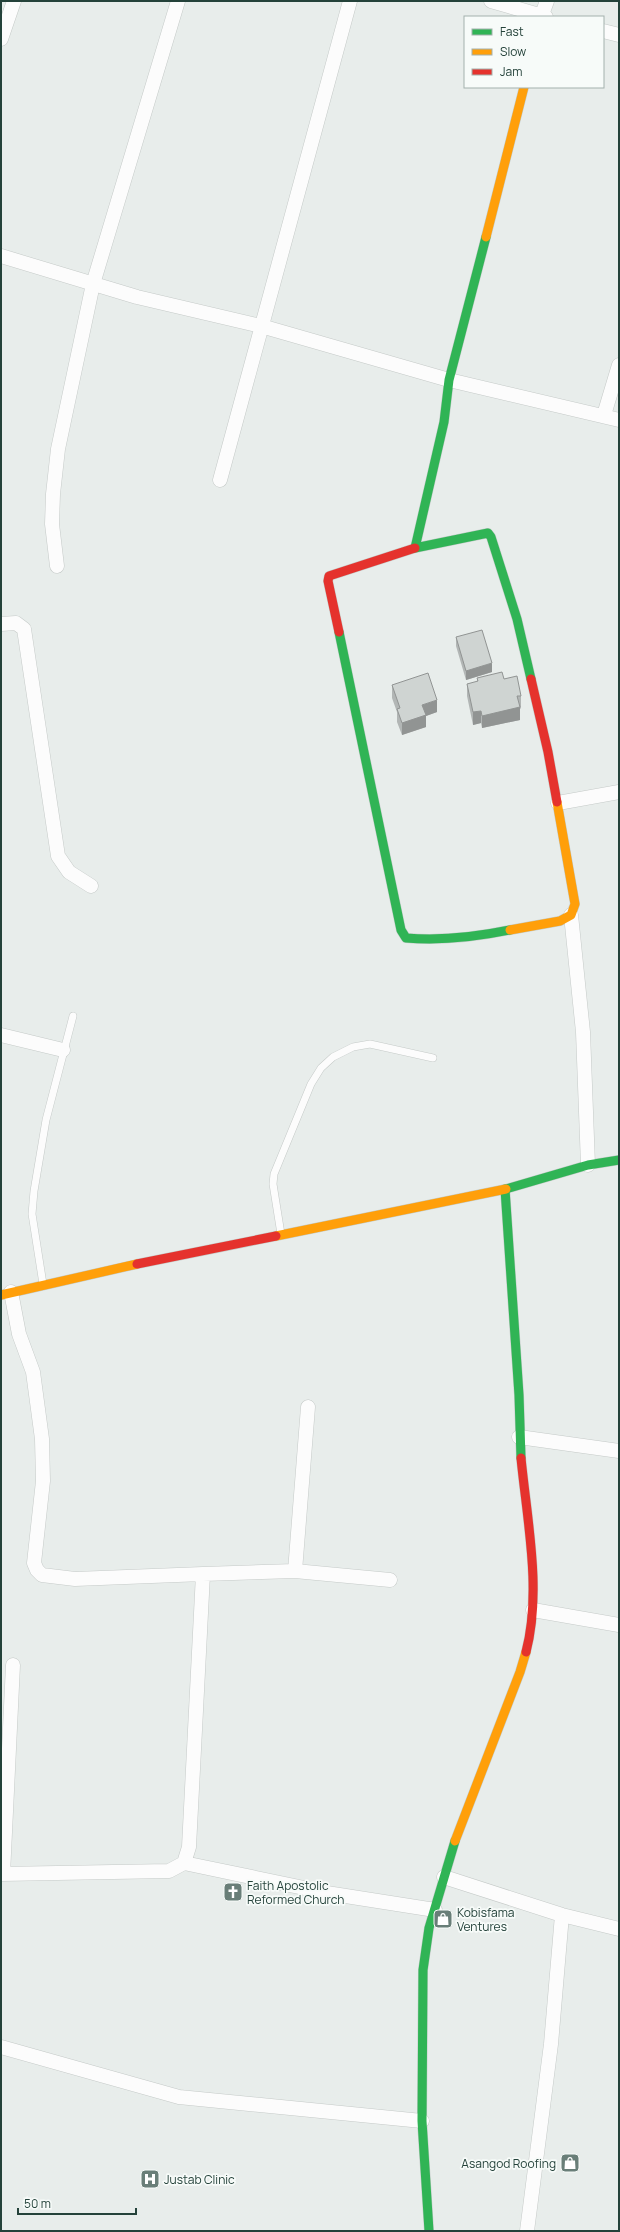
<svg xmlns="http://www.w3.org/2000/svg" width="620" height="2232" viewBox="0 0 620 2232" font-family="Manrope,sans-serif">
  <rect width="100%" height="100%" fill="#e8edeb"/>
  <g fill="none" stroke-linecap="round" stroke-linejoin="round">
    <g stroke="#c5cac8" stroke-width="8">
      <path id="lane" d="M281,1234l-8,-50 1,-10 37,-90 10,-16 12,-11 20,-10 17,-3 63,14
        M43,1284l-11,-70 2,-23 12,-71 27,-104"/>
    </g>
    <g stroke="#c5cac8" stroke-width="15">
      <path id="street" d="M491,1l55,16
        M541,17l6,-16
        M603,31l16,4
        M1,39l13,-38
        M1,256l136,41 124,29 188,54 170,40
        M604,415l15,-50
        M220,480l130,-479
        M57,566l-5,-42 1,-30 5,-45 35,-165 85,-283
        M1,624l15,-1 8,6 34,227 11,16 22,14
        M558,803l61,-11
        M571,915l12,117 5,133
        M1,1035l62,15
        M11,1292l8,42 14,38 9,67 1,42 -9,82 3,7 5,5 33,4 128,-5
        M519,1437l100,14
        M295,1571l13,-164
        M533,1610l86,15
        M184,1863l149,31 102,16
        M1,1874l168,-3 15,-8 5,-16 14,-273 92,-3 95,9
        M3,1874l10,-209
        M444,1877l118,38 57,14
        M1,2047l178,50 243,24
        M527,2231l24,-187 11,-129"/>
    </g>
    <g stroke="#c3cbc8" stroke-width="10">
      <path id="fast" d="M486,237l-37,143 -5,42 -29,126 73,-15 3,4 26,82 14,60
        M339,632l62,298 5,8c35,3 70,-1 104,-8
        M505,1189l14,206 2,63
        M506,1189l82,-24 31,-5
        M429,2231l-7,-110 1,-151 6,-42 26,-87"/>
    </g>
    <g stroke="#c3cbc8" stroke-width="10">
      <path id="slow" d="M486,237l38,-150
        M510,930l50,-9 11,-6 4,-11 -18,-102
        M276,1236l230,-47
        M1,1295l136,-31
        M455,1841l65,-169 6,-20"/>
    </g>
    <g stroke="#c3cbc8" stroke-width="10">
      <path id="jam" d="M339,632l-11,-51 1,-5 86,-28
        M531,679l17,73 9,50
        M137,1264l139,-28
        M521,1458c6,62 21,133 5,194"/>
    </g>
    <use href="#lane" stroke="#fcfcfc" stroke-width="7"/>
    <use href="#street" stroke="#fcfcfc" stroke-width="14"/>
    <use href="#fast" stroke="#30b455" stroke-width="9"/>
    <use href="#slow" stroke="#ff9f0a" stroke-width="9"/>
    <use href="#jam" stroke="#e5322d" stroke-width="9"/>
  </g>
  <path fill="#b2b6b5" d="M456,637l36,35 -26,8 -10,-34z
    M477,678l27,1 17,17v12l-1,1v11l-38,8 -1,-5 -8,2 -6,-29v-12l10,-2z
    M392,685l45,27 -11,4v11l-24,8 -5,-13v-10l-5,-14z"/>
  <path fill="#919493" d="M492,663v9l-26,8v-9z
    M437,700v12l-11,4v11l-24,8v-12l20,-18z
    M520,707v13l-38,8v-12z
    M481,711v12l-8,2v-13z"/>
  <path fill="#cfd4d2" stroke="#919493" d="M482,630l10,33 -26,8 -10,-34z
    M502,672l2,7 13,-3 4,20h-4l3,11 -38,9 -1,-5 -8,1 -6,-28 11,-3 -1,-3z
    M428,673l9,27 -15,5 4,10 -24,8 -5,-14 3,-1 -8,-23z"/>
  <defs>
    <g id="church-square" transform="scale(1)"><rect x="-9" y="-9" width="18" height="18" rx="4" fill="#697e78" stroke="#f7fbf9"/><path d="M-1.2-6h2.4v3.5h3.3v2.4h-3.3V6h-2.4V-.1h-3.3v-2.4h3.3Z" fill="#fff"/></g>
    <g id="shop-square" transform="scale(1)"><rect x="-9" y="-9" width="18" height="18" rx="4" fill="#697e78" stroke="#f7fbf9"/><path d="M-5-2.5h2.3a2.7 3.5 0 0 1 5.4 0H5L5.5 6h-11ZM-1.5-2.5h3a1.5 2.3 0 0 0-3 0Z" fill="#fff"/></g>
    <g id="hospital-square" transform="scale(1)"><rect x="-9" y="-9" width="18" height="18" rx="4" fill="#697e78" stroke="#f7fbf9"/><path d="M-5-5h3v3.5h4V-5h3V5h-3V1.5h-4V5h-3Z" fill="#fff"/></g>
  </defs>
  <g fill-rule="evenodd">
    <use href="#church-square" x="233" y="1892"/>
    <use href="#shop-square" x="443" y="1919"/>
    <use href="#shop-square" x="570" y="2163"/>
    <use href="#hospital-square" x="150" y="2179"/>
  </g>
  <g text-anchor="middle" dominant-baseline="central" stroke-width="3.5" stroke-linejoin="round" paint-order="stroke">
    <g font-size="12" fill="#24423a" stroke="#f7fbf9" text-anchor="start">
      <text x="247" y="1885">Faith Apostolic<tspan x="247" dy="14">Reformed Church</tspan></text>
      <text x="457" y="1912">Kobisfama<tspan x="457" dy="14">Ventures</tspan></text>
      <text x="556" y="2163" text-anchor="end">Asangod Roofing</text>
      <text x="164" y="2179">Justab Clinic</text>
    </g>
  </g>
  <rect width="620" height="2232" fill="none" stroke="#24423a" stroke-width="4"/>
  <rect x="464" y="16" width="140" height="72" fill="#f7fbf9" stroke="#a3b1ad"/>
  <rect x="472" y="29" width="20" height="6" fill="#30b455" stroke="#a3b1ad"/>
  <text x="500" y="36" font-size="12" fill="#24423a">Fast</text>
  <rect x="472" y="49" width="20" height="6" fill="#ff9f0a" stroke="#a3b1ad"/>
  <text x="500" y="56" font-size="12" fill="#24423a">Slow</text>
  <rect x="472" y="69" width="20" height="6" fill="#e5322d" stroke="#a3b1ad"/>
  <text x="500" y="76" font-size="12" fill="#24423a">Jam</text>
  <path d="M18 2208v6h118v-6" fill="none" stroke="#24423a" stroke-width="2"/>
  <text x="24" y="2208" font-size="12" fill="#24423a" stroke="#f7fbf9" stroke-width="3" paint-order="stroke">50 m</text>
</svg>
